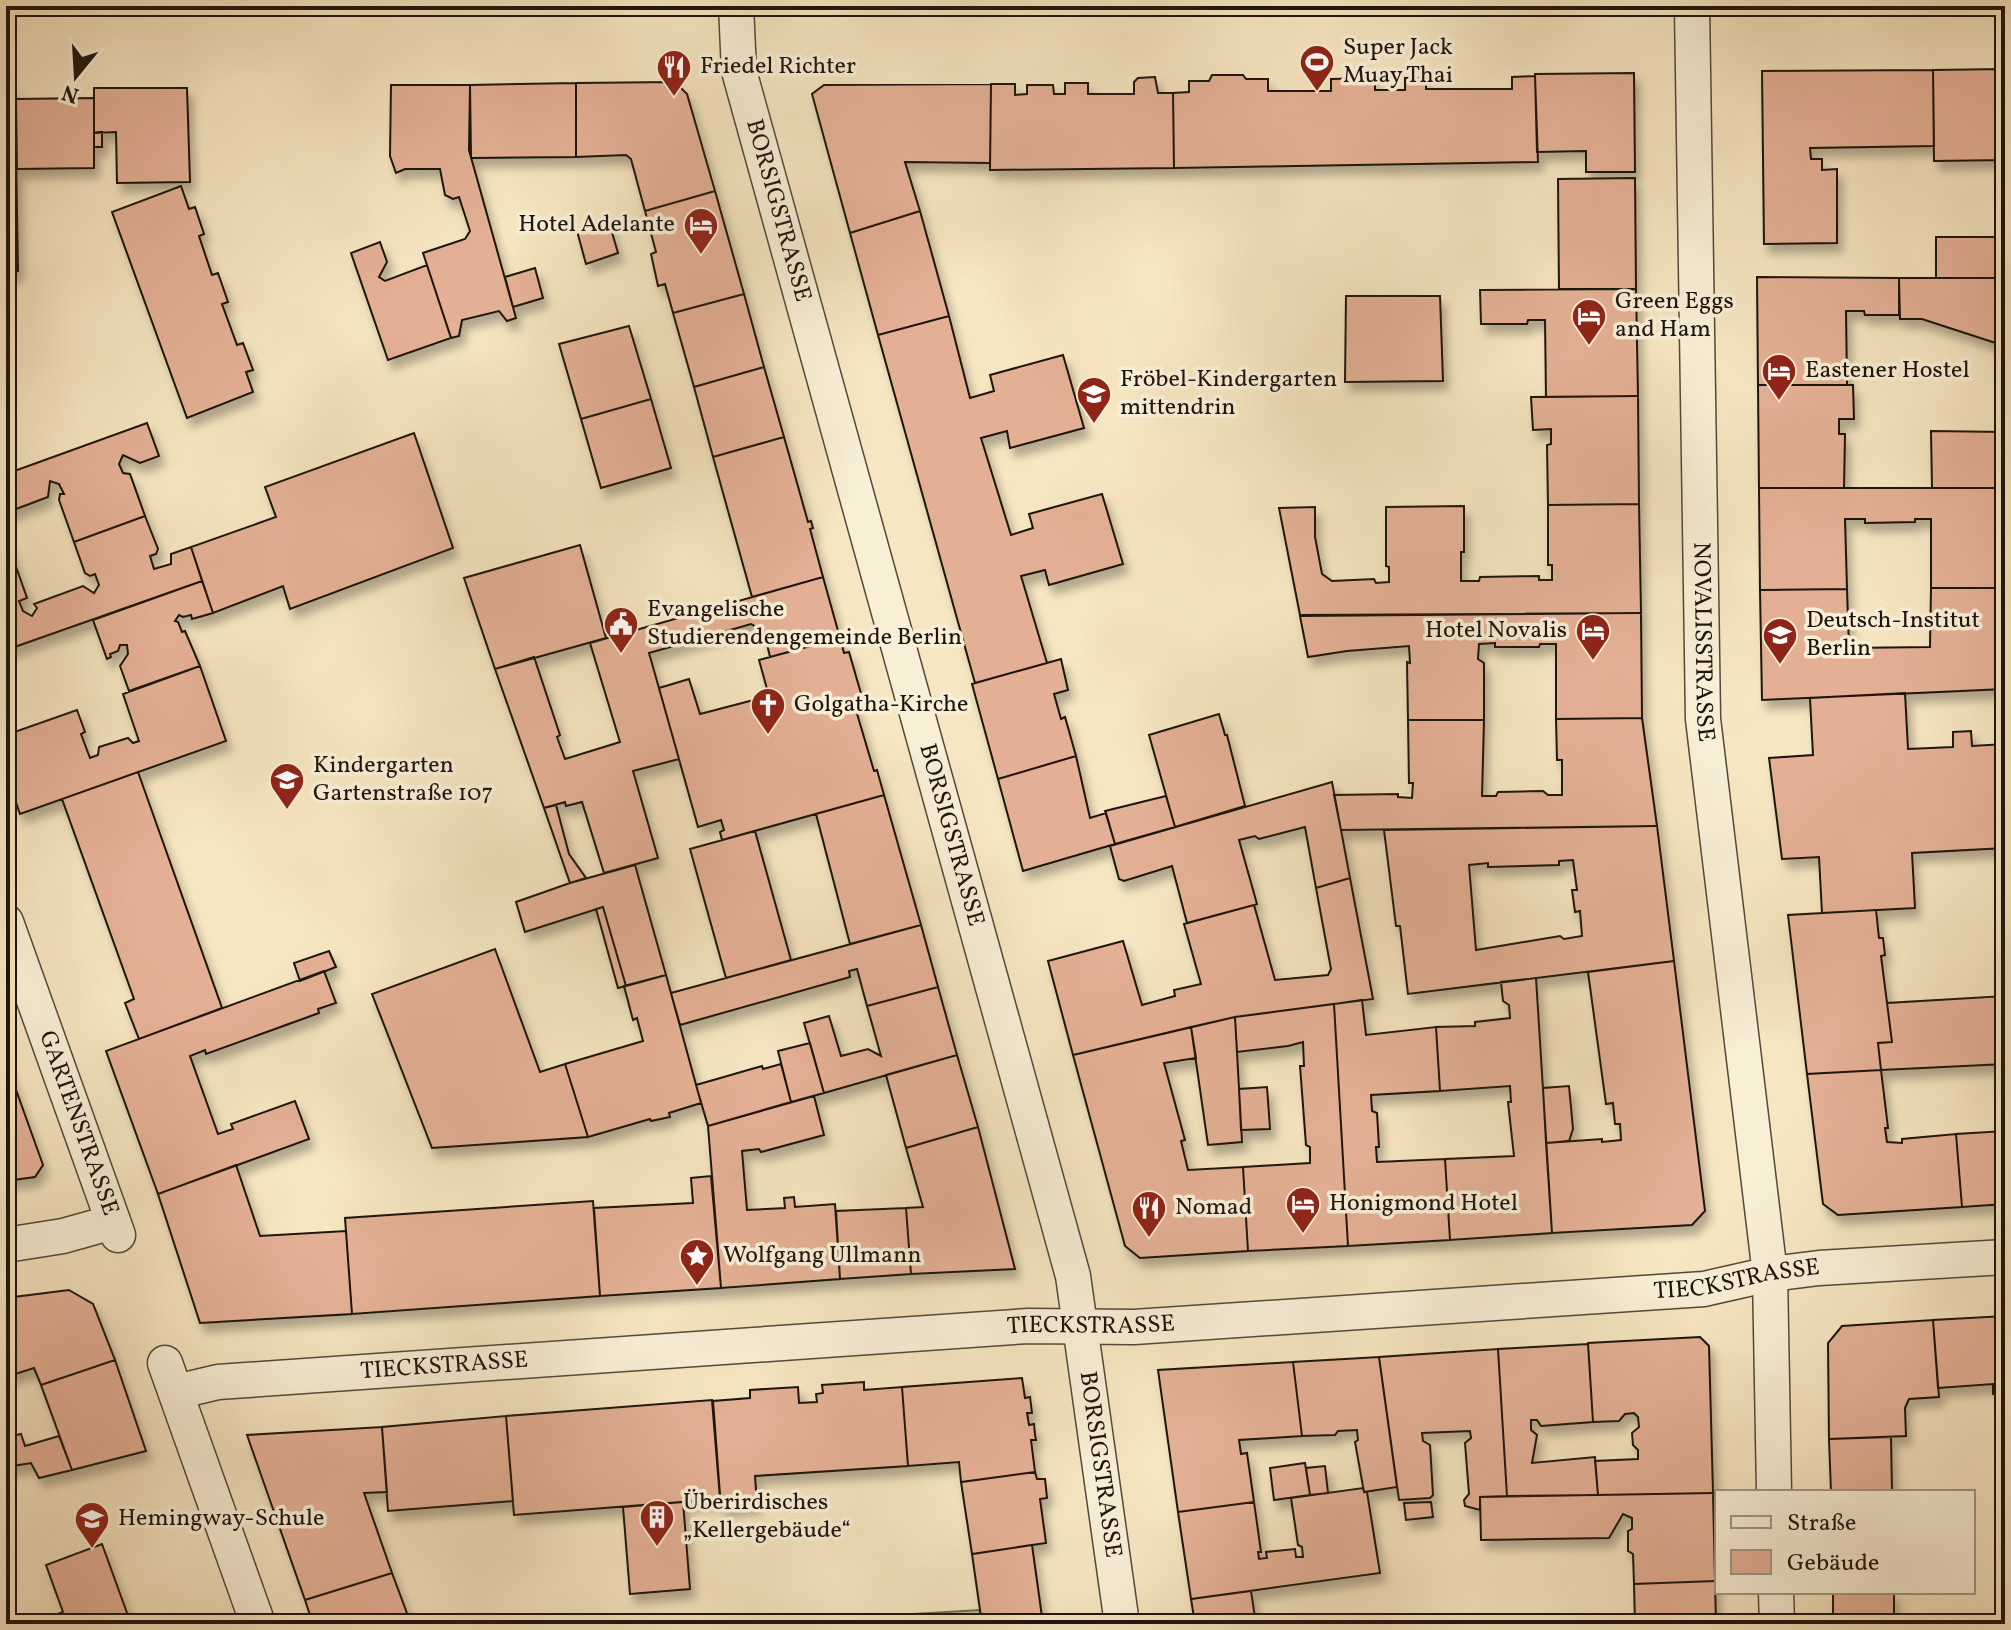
<svg xmlns="http://www.w3.org/2000/svg" width="2011" height="1630" viewBox="0 0 2011 1630" font-family="Vollkorn,serif">
  <defs>
    <filter id="shadow"><feDropShadow dx="5" dy="9" stdDeviation="4" flood-color="#0004"/></filter>
  </defs>
  <rect width="100%" height="100%" fill="#f6e6c1"/>
  <filter id="stains"><feTurbulence type="fractalNoise" baseFrequency=".0025" numOctaves="4"/><feColorMatrix values="0 0 0 0 .2 0 0 0 0 .09 0 0 0 0 .02 0 0 0 .5 -.17"/></filter>
  <radialGradient id="worn" r=".72"><stop offset=".6" stop-color="#630" stop-opacity="0"/><stop offset="1" stop-color="#630" stop-opacity=".3"/></radialGradient>
  <path fill="#bec492" stroke="#6e6c50" stroke-width="2" d="M980,1610l2,14h-85l16,-10z"/>
  <path fill="#e4b095" stroke="#1e140e" stroke-width="2" fill-rule="evenodd" filter="url(#shadow)" d="M2005,69v91l-71,1 -1,-91z
    M1933,70l1,76 -124,2 1,11h11v11l15,-1v74l-73,1 -2,-173z
    M1634,73l1,99h-49v-21l-49,1 -2,-78z
    M1212,75h31l3,4h22v12h63v-12l44,-1v12h30v-12h21v11h86v-12l23,-1 3,86 -364,6 -1,-75 16,-1v-11h20z
    M1155,77l3,16h15l1,75 -184,2 1,-86h24v11l12,-1v-9h26l1,9h11v-11h23v11h46v-12l4,-4z
    M675,82l12,12 28,97 -70,20 -14,-52 -5,-4 -50,2v-74z
    M576,83v74l-105,1 -1,-73z
    M991,84l-1,79 -85,-1 15,49 -70,22 -38,-139 12,-9z
    M391,85h79l-1,65 47,168 -9,3 -8,-10 -37,9 -3,16 -8,2 -28,-85 42,-14 5,-8 -11,-34 -6,2 -8,-4 -5,-26h-35l-9,4 -6,-17z
    M94,88h93l3,94 -73,1 -1,-51 -22,1z
    M6,90h9l3,181 -12,4z
    M94,98v70l-77,1 -1,-70z
    M102,132v15h-8v-14z
    M1635,178l1,111h-77l-1,-110z
    M181,186l8,23 6,-2 9,27 -5,2 13,39 6,-2 10,29 -6,2 15,41 6,-2 10,27 -7,2 7,20 -66,26 -75,-206z
    M715,191l29,103 -71,19 -8,-29 -7,2 -7,-32 5,-2 -11,-41z
    M920,211l29,105 -71,19 -28,-102z
    M609,222l9,31 -32,11 -9,-33z
    M2005,231v47h-69v-41h64z
    M380,242l7,20 -8,15 6,4 42,-16 24,73 -63,22 -37,-107z
    M535,268l8,30 -30,9 -8,-30z
    M1757,277l142,1v37h-34l-1,-4h-18l1,74h-89z
    M1899,278h106v68l-83,-27h-22z
    M1636,289l2,107 -92,1 -1,-77h-17l-1,4h-46l-1,-34z
    M744,294l20,73 -70,20 -21,-74z
    M1346,296h94l3,85 -98,1z
    M949,316l21,82 24,-7 -4,-16 73,-20 21,73 -74,20 -3,-17 -26,7 30,97 22,-7 -4,-14 73,-20 21,70 -74,21 -4,-15 -24,6 26,87 -72,20 -97,-348z
    M629,326l22,73 -70,20 -22,-75z
    M764,367l20,70 -71,20 -19,-70z
    M1758,385h95l1,34h-15v15h6l-1,54h-85z
    M1638,396l1,108 -91,1 -1,-60 4,-1v-15l-18,1 -2,-33z
    M651,399l20,69 -70,20 -20,-69z
    M147,423l12,33 -19,7 -17,-8 -4,9 4,9 7,1 15,42 -71,26 -15,-42 1,-6h4l-5,-10 -9,-3 -2,16 -40,15 -2,-2v-36z
    M1931,431l74,1v56h-73z
    M414,433l39,115 -163,61 -7,-23 -70,27 -22,-66 85,-30 -11,-30z
    M784,437l24,85 3,-1 2,7 -3,1 13,48 -71,20 -39,-140z
    M1759,488h241l1,100h-70v-69h-16v3l-50,1v-4h-20l2,70 -87,1z
    M2000,488h5v35h-4z
    M1639,504l2,109 -341,2 -21,-107 36,-1v30l7,37 10,7 42,-2 2,4 13,-1v-15l-3,-1v-59l78,-1v46h-3v29h18l1,-4 59,-1v4h13v-15h-4v-60z
    M145,516l13,33 -2,5 -6,2 4,13 17,-5v-10l20,-7 11,34 -196,69v-83l9,-3 12,34 -8,3 4,10 9,5 5,-8 -3,-4 49,-18 11,7 5,-8 -4,-11 -5,2 -5,-3 -11,-31z
    M6,538l9,26 -9,3z
    M580,545l26,93 -111,31 -31,-91z
    M823,577l17,61 -70,19 -6,-26 -13,-7 -102,29 30,106 -46,12 25,87 -54,15 -22,-71 -16,4 -1,-4 -21,6 -49,-139 39,-12 26,78 -3,2 8,22 55,-17 -30,-99z
    M202,581l11,32 -21,6 -1,-4 -8,2 -4,-2 -4,6 3,1 4,10 3,-1 15,35 -71,25 -9,-25 8,-12 -1,-9h-7l-2,6 -8,3 1,3 -4,2 -14,-39z
    M1931,588h70l4,101 -243,11 -2,-110 87,-1 2,59 81,-1z
    M1641,613l1,105 -86,1v-75h-16l-1,3h-44v-4l-16,1 -1,15 6,4v57h-76l-1,-58 3,1 -1,-17 -62,5 -39,6 -8,-41z
    M840,638l4,15 5,-1 13,45 -9,3 21,71 3,-1 7,25 -162,45 -2,-8 4,-2 -3,-10 -23,7 -39,-139 30,-9 11,35 69,-18 -10,-36z
    M1061,659l7,31 -14,4 7,25 4,-2 11,39 -78,23 -26,-95z
    M200,666l26,75 -206,73 -14,-40v-39l71,-25 8,22 -4,2 9,24 8,-3 1,-8 29,-9 5,5 6,-2 -16,-47z
    M1905,693l3,56 45,-2v-15l18,-1 1,15 33,-2v104l-93,5 3,55 -93,5 -3,-56 -37,2 -13,-101 44,-3 -3,-57z
    M1219,714l6,21h2l18,71 -70,21 -26,-92z
    M1642,718l15,108 -316,4 -7,-35 64,-1v3l14,1 1,-15h-4l-1,-63h76l-2,76h14l2,-4 45,-1 5,4h14v-35h-5l-1,-41z
    M1076,756l14,62 16,-5 9,31 -92,27 -25,-92z
    M138,772l84,236 -83,31 -14,-36 9,-4 -72,-200z
    M1332,782l18,96 -34,10 -11,-61 -46,12 -4,-3 -16,4 18,64 -3,1 -67,18 -15,-57 -48,15 -5,-2 -9,-33z
    M884,795l37,130 -71,19 -34,-130z
    M1166,796l9,31 -60,17 -10,-33z
    M556,805l13,49 17,24 -16,5 -26,-75z
    M1657,826l17,135 -266,33 -8,-68h-4l-12,-96zM1573,860l4,30h-5l3,22 5,-1 2,25 -18,3 -4,-3 -84,14 -7,-85 19,-2v4l71,-2v-4z
    M755,831l36,129 -65,18 -36,-129z
    M635,865l31,110 -40,11 -23,-79 -78,25 -9,-30 54,-19z
    M1350,878l23,121 -138,18 -162,38 -25,-94 75,-20 19,64 33,-9 -1,-6 27,-6 -17,-60 70,-19 21,75 53,-5 3,-6 -15,-81z
    M603,907l23,79 -8,2 -22,-79z
    M1876,910l3,28h4l2,17 -4,1 11,86 -14,1 3,27 -74,4 -19,-159z
    M921,925l17,62 -71,19 -10,-37 -8,2 1,6 -170,48 -9,-32z
    M495,949l45,123 25,-8 23,73 -156,11 -60,-154z
    M329,951l7,16 -36,14 -6,-18z
    M1674,961l31,250 -13,14 -140,8 -6,-90 56,-4v3l19,-2 -1,-16h-5l-2,-21 -7,1 -18,-132z
    M324,971l12,32 -18,6 1,4 -113,41 -1,-4 -15,6 28,78 15,-5 -2,-5 64,-23 14,38 -151,55 -52,-143z
    M666,975l35,128 -32,10 1,4 -19,4 -1,-2 -62,18 -23,-73 78,-23 -6,-23 -4,2 -9,-34z
    M1536,978l16,255 -102,7 -5,-81 69,-3 -6,-54h3l-1,-16 -70,5 -4,-64 39,-1v-4l35,-4 -1,-13 -6,-4 -2,-19z
    M938,987l19,68 -133,38 -20,-70 25,-7 12,40 27,-7 13,7 -14,-50z
    M2005,996v68l-124,6 -3,-27 14,-1 -5,-39z
    M1362,1000l4,35 70,-8 4,64 -69,4 1,16 5,2 2,34h-3l1,15 68,-3 5,81 -102,6 -14,-242z
    M1334,1004l14,242 -100,5 -5,-84 67,-4v-16l-4,-2 -6,-79h4l-1,-24 -15,4 -51,6 -2,-35z
    M1235,1017l7,125 -34,3 -17,-118z
    M1191,1027l5,31 -32,5 21,77 -4,1 7,29 55,-3 5,84 -108,7 -15,-12 -52,-191z
    M810,1043l14,50 -33,9 -13,-51z
    M957,1055l21,72 -72,21 -20,-73z
    M6,1062l37,103 -8,12 -29,4z
    M781,1064l10,38 -83,24 -12,-41 66,-19 1,3z
    M1881,1070l7,58h-3l2,14 15,1v-4l54,-5 6,73 -124,8 -15,-11 -16,-130z
    M1569,1086l4,43 -4,12 -23,2 -3,-55z
    M1267,1087l3,42 -29,1 -2,-41z
    M814,1096l10,39 -63,17 -2,-3 -17,2 5,59 38,-2 -1,-10 10,-1 1,10 40,-3 5,75 -119,9 -13,-162z
    M978,1127l37,142 -104,5 -5,-66 17,-1 -17,-59z
    M2005,1131v73l-43,3 -6,-73z
    M236,1165l24,71 86,-5 6,83 -152,9 -42,-129z
    M711,1176l10,112 -121,8 -6,-88 99,-5 -2,-25z
    M593,1201l7,95 -248,18 -7,-96z
    M906,1208l5,66 -71,5 -4,-68z
    M69,1290l24,14 22,56 -74,25 -7,-17 -28,9v-79z
    M2005,1316l-2,77 -10,1v-10l-55,4 -5,-68z
    M1933,1320l6,77 -30,2 -4,9 1,28 -77,3 -1,-96 14,-17z
    M1700,1337l9,9 4,147 -115,2 -3,-34 43,-2v-9l-5,-5 -1,-12 7,-6 -1,-10 -4,-4 -9,1 -6,7 -26,1 -5,-79z
    M1588,1344l5,78 -52,4 -4,-6h-6v10l6,5 -5,28 63,-6 3,38 -91,1 -9,-147z
    M1498,1349l9,147 -27,1v13l-15,-4 -1,-6 5,-6 -4,-51 6,-5 -1,-7 -48,2 1,8 7,4 3,50 -3,3 -31,2 -20,-143z
    M1379,1357l18,130 -33,5 -9,-50 3,-2 -1,-10 -19,1 -3,4 -33,1 -9,-74z
    M115,1360l31,91 -74,19 -31,-85z
    M1293,1362l9,74 -63,4 2,14 6,-1 7,49 -76,10 -20,-142z
    M1022,1378l3,20 5,-1 2,16h-5l2,12 5,-1 1,11 1,5h-5l4,32 -74,10 -2,-20 -51,4 -6,-79z
    M864,1382v8l38,-3 6,79 -153,10 2,28 -36,4 -8,-107 37,-3v-8l48,-3 1,16 18,-1 -1,-8 7,-1 -1,-8z
    M712,1400l8,99 -206,16 -8,-99z
    M506,1416l7,85 -125,10 -6,-84z
    M382,1427l5,65 -23,1 28,80 -87,27 -58,-165z
    M21,1434l4,12 34,-10 13,34 -33,8 -8,-15 -25,4v-30z
    M1891,1437l1,55h-61l-2,-53z
    M1305,1463l5,32 -36,5 -4,-32z
    M1325,1466l3,27 -18,2 -4,-27z
    M1035,1472l2,7h8l2,19 -7,1 6,44 -74,11 -11,-72z
    M1363,1488l1,4h3l13,81 -189,26 -13,-87 76,-10 7,50h-3l1,7 8,-1 -1,-6 29,-3 1,8h7l-1,-10 -4,-2 -7,-47z
    M1713,1493l2,88 -81,3 -1,-30 -5,-3v-20l4,-2v-11l-9,-4 -14,24 -128,2 -1,-43z
    M683,1502l7,87 -60,5 -7,-87z
    M1431,1502l2,15 -27,3 -2,-17z
    M102,1544l29,80h-102l34,-12 -17,-47z
    M1032,1545l11,79h-61l-10,-70z
    M392,1573l19,51h-98l-8,-24z
    M1715,1581l1,43h-81l-1,-40z
    M1251,1591l5,33h-61l-4,-25z
    M1833,1592h61v32h-61z"/>
  <g fill="none" stroke-linecap="round" stroke-linejoin="round">
    <g stroke="#54483b" stroke-width="37">
      <g id="street">
        <path id="s1" d="M736,6l3,65 334,1205 49,348"/>
        <path id="s2" d="M1692,6l11,713 67,555 4,218"/>
        <path id="s3" d="M6,922l112,313"/>
        <path d="M6,1245l57,-9 50,-14"/>
        <path d="M165,1363l93,261"/>
        <path id="s4" d="M176,1392l42,-10 810,-56 106,1 570,-38 66,-15 49,-6 186,-11"/>
        <path d="M1776,1592l1,32"/>
      </g>
    </g>
    <use href="#street" stroke="#f9efd7" stroke-width="34"/>
  </g>
  <defs>
    <g id="stadium-pin" transform="scale(1.8)"><path d="M0 17L-7.5 6A9.5 9.5 0 1 1 7.5 6Z" fill="#8f2418" stroke="#f9efd7"/><path d="M0-5a6.5 5 0 1 0 0 10a6.5 5 0 1 0 0-10ZM-3.5-1.8h7v3.6h-7Z" fill="#fff"/></g>
    <g id="restaurant-pin" transform="scale(1.8)"><path d="M0 17L-7.5 6A9.5 9.5 0 1 1 7.5 6Z" fill="#8f2418" stroke="#f9efd7"/><path d="M-5-6h1v4h1v-4h1v4h1v-4h1v5L-1.5 .5V6h-2V.5L-5-1ZM5-6V6H3V1.5H1.5Q1.5-4 5-6Z" fill="#fff"/></g>
    <g id="hotel-pin" transform="scale(1.8)"><path d="M0 17L-7.5 6A9.5 9.5 0 1 1 7.5 6Z" fill="#8f2418" stroke="#f9efd7"/><path d="M-6-4.5h1.5V1H6V5H4.5V3h-9V5H-6ZM-4 0a1.8 1.8 0 1 1 3.6 0ZM.5 0V-2.5h3Q6-2.5 6 0Z" fill="#fff"/></g>
    <g id="school-pin" transform="scale(1.8)"><path d="M0 17L-7.5 6A9.5 9.5 0 1 1 7.5 6Z" fill="#8f2418" stroke="#f9efd7"/><path d="M0-5L7-2L0 1L-7-2ZM-4 1L0 2.5L4 1V4Q0 6-4 4Z" fill="#fff"/></g>
    <g id="civic-pin" transform="scale(1.8)"><path d="M0 17L-7.5 6A9.5 9.5 0 1 1 7.5 6Z" fill="#8f2418" stroke="#f9efd7"/><path d="M-.6-6.5H3V-4.5H.6V-3L4-1V1h2V6H-6V1h2V-1L-.6-3ZM-1.2 2.5V6h2.4V2.5Z" fill="#fff"/></g>
    <g id="church-pin" transform="scale(1.8)"><path d="M0 17L-7.5 6A9.5 9.5 0 1 1 7.5 6Z" fill="#8f2418" stroke="#f9efd7"/><path d="M-1.2-6h2.4v3.5h3.3v2.4h-3.3V6h-2.4V-.1h-3.3v-2.4h3.3Z" fill="#fff"/></g>
    <g id="sight-pin" transform="scale(1.8)"><path d="M0 17L-7.5 6A9.5 9.5 0 1 1 7.5 6Z" fill="#8f2418" stroke="#f9efd7"/><path d="M0-6L1.8-2.2L6-1.7L2.9 1.2L3.7 5.4L0 3.3L-3.7 5.4L-2.9 1.2L-6-1.7L-1.8-2.2Z" fill="#fff"/></g>
    <g id="building-pin" transform="scale(1.8)"><path d="M0 17L-7.5 6A9.5 9.5 0 1 1 7.5 6Z" fill="#8f2418" stroke="#f9efd7"/><path d="M-4-6H4V6H1V3H-1V6H-4ZM-2.5-4.3h1.7v1.8h-1.7ZM.8-4.3h1.7v1.8H.8ZM-2.5-1h1.7V.8h-1.7ZM.8-1h1.7V.8H.8Z" fill="#fff"/></g>
  </defs>
  <g fill-rule="evenodd">
    <use href="#stadium-pin" x="1317" y="62"/>
    <use href="#restaurant-pin" x="674" y="67"/>
    <use href="#hotel-pin" x="701" y="225"/>
    <use href="#hotel-pin" x="1589" y="316"/>
    <use href="#hotel-pin" x="1779" y="371"/>
    <use href="#school-pin" x="1094" y="394"/>
    <use href="#civic-pin" x="621" y="624"/>
    <use href="#hotel-pin" x="1593" y="631"/>
    <use href="#school-pin" x="1780" y="635"/>
    <use href="#church-pin" x="768" y="705"/>
    <use href="#school-pin" x="287" y="780"/>
    <use href="#hotel-pin" x="1303" y="1204"/>
    <use href="#restaurant-pin" x="1149" y="1208"/>
    <use href="#sight-pin" x="697" y="1256"/>
    <use href="#building-pin" x="657" y="1517"/>
    <use href="#school-pin" x="92" y="1519"/>
  </g>
  <g text-anchor="middle" dominant-baseline="central" stroke-width="7" stroke-linejoin="round" paint-order="stroke">
    <g font-size="24" fill="#1e140e" stroke="#f9efd7" text-anchor="start">
      <text x="1343" y="48">Super Jack<tspan x="1343" dy="28">Muay Thai</tspan></text>
      <text x="700" y="67">Friedel Richter</text>
      <text x="675" y="225" text-anchor="end">Hotel Adelante</text>
      <text x="1615" y="302">Green Eggs<tspan x="1615" dy="28">and Ham</tspan></text>
      <text x="1805" y="371">Eastener Hostel</text>
      <text x="1120" y="380">Fröbel-Kindergarten<tspan x="1120" dy="28">mittendrin</tspan></text>
      <text x="647" y="610">Evangelische<tspan x="647" dy="28">Studierendengemeinde Berlin</tspan></text>
      <text x="1806" y="621">Deutsch-Institut<tspan x="1806" dy="28">Berlin</tspan></text>
      <text x="1567" y="631" text-anchor="end">Hotel Novalis</text>
      <text x="794" y="705">Golgatha-Kirche</text>
      <text x="313" y="766">Kindergarten<tspan x="313" dy="28">Gartenstraße 107</tspan></text>
      <text x="1329" y="1204">Honigmond Hotel</text>
      <text x="1175" y="1208">Nomad</text>
      <text x="723" y="1256">Wolfgang Ullmann</text>
      <text x="683" y="1503">Überirdisches<tspan x="683" dy="28">„Kellergebäude“</tspan></text>
      <text x="118" y="1519">Hemingway-Schule</text>
    </g>
    <g font-size="24" fill="#1e140e" stroke="#f9efd7">
      <text stroke="none"><textPath href="#s1" startOffset="210">BORSIGSTRASSE</textPath></text>
      <text stroke="none"><textPath href="#s2" startOffset="636">NOVALISSTRASSE</textPath></text>
      <text stroke="none"><textPath href="#s1" startOffset="858">BORSIGSTRASSE</textPath></text>
      <text stroke="none"><textPath href="#s3" startOffset="214">GARTENSTRASSE</textPath></text>
      <text stroke="none"><textPath href="#s4" startOffset="1566">TIECKSTRASSE</textPath></text>
      <text stroke="none"><textPath href="#s4" startOffset="918">TIECKSTRASSE</textPath></text>
      <text stroke="none"><textPath href="#s4" startOffset="270">TIECKSTRASSE</textPath></text>
      <text stroke="none"><textPath href="#s1" startOffset="1506">BORSIGSTRASSE</textPath></text>
    </g>
  </g>
  <rect width="2011" height="1630" fill="none" stroke="#f6e6c1" stroke-width="32"/>
  <rect x="8" y="8" width="1995" height="1614" fill="none" stroke="#1e140e" stroke-width="4"/>
  <rect x="16" y="16" width="1979" height="1598" fill="none" stroke="#1e140e" stroke-width="2"/>
  <rect x="1715" y="1490" width="260" height="104" fill="#f9efd7" stroke="#a19787" stroke-width="2"/>
  <rect x="1731" y="1516" width="40" height="12" fill="#f9efd7" stroke="#a19787" stroke-width="2"/>
  <text x="1787" y="1530" font-size="24" fill="#1e140e">Straße</text>
  <rect x="1731" y="1550" width="40" height="24" fill="#e4b095" stroke="#a19787" stroke-width="2"/>
  <text x="1787" y="1570" font-size="24" fill="#1e140e">Gebäude</text>
  <g transform="translate(76 76) rotate(198)" stroke="#f9efd7" stroke-width="6" paint-order="stroke">
  <path d="M0-6L14 30L0 20L-14 30Z" fill="#1e140e"/>
  <text y="-12" font-size="22" font-weight="bold" text-anchor="middle" fill="#1e140e">N</text>
  </g>
  <rect width="100%" height="100%" filter="url(#stains)"/>
  <rect width="100%" height="100%" fill="url(#worn)"/>
</svg>
